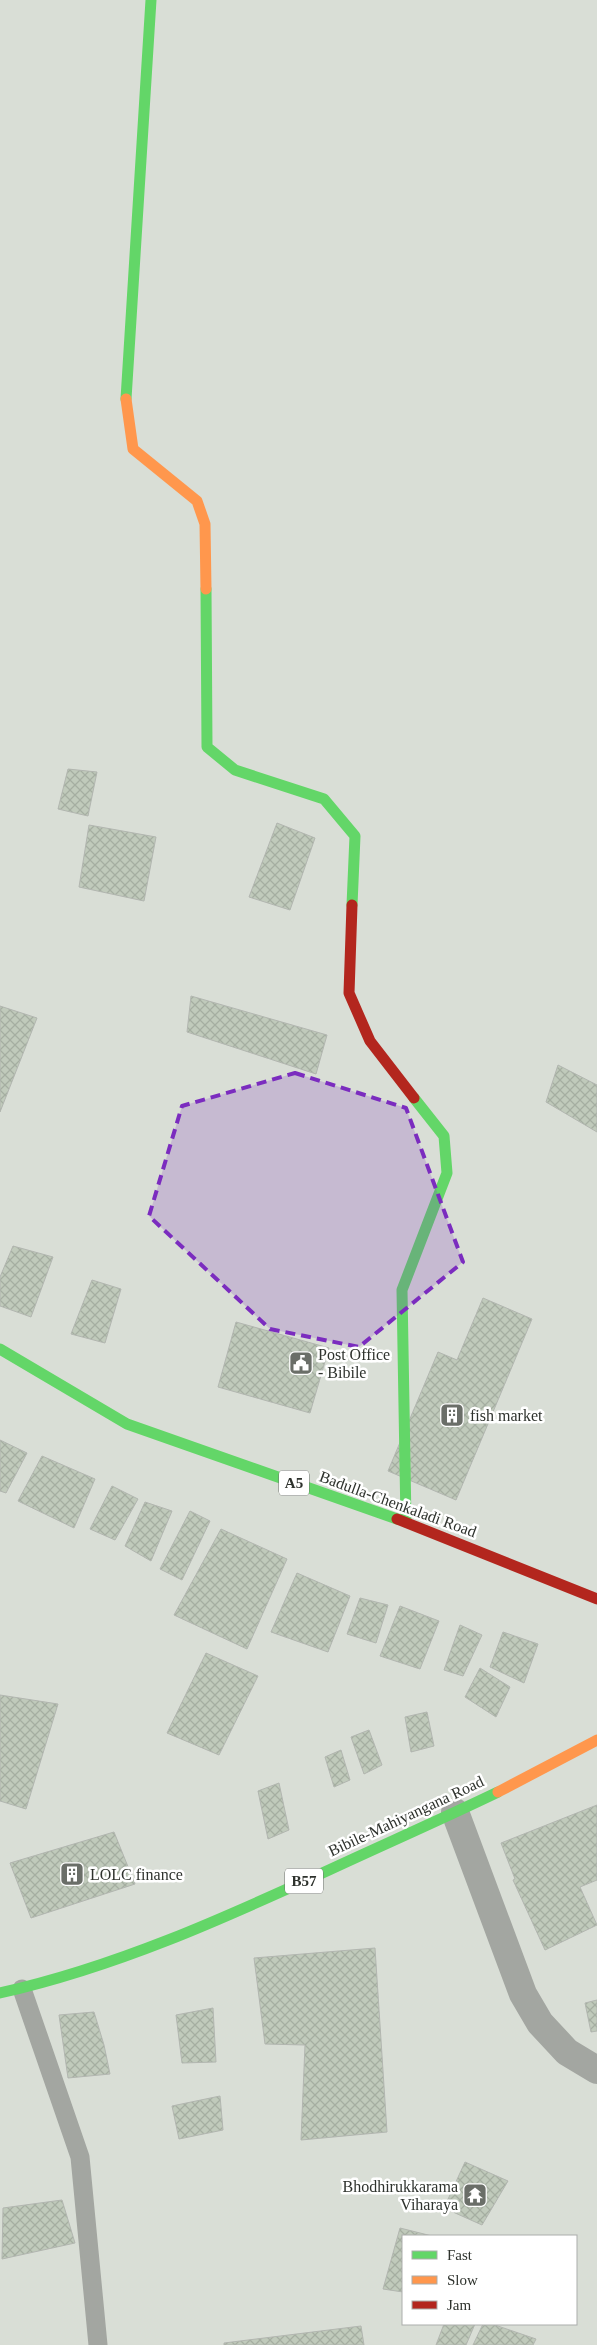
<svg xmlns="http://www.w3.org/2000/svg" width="597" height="2345" viewBox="0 0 597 2345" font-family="Georgia,serif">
  <defs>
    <pattern id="building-cross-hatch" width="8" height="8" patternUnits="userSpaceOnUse" patternTransform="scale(1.25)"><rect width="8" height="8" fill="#c0cabb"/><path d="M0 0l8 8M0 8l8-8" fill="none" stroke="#a5aea1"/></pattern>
  </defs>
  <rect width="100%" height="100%" fill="#d9ded6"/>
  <path fill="url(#building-cross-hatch)" stroke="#b2b6b0" d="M68,769l29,3 -9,44 -30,-7z
    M277,823l38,15 -25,72 -41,-13z
    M89,825l67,12 -12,64 -65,-14z
    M191,996l136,39 -11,39 -129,-42z
    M0,1006l37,12 -37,94z
    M558,1065l39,20v47l-51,-30z
    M13,1246l40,11 -22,60 -31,-11v-29z
    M92,1280l29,9 -16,54 -34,-9z
    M483,1298l49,21 -76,181 -68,-29 50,-119 19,8z
    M236,1322l93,26 -19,65 -92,-26z
    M0,1440l27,13 -21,40 -6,-2z
    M42,1456l53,23 -21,49 -56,-27z
    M112,1486l26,13 -23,41 -25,-11z
    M145,1502l27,9 -21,50 -26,-15z
    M190,1511l20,10 -28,59 -22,-11z
    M221,1529l66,30 -40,90 -73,-34z
    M297,1573l53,23 -22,56 -57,-20z
    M360,1598l28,7 -12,38 -29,-9z
    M400,1606l39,15 -19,48 -40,-13z
    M460,1625l22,10 -19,41 -19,-6z
    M503,1632l35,12 -14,39 -34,-16z
    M206,1653l52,23 -39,79 -52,-22z
    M480,1668l30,19 -14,30 -31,-20z
    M0,1695l58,9 -32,105 -26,-8z
    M427,1712l7,34 -23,6 -6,-35z
    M369,1730l13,35 -18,9 -13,-37z
    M341,1750l9,30 -16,7 -9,-30z
    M279,1783l10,47 -21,9 -10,-48z
    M597,1805v75l-17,7 17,38 -52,25 -32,-70 2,-1 -14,-36z
    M114,1832l21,52 -104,34 -21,-55z
    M375,1948l12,184 -86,8 4,-95 -40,-1 -11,-86z
    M597,2000v31l-6,1 -6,-29z
    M213,2008l3,54 -34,1 -6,-48z
    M94,2012l10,33 6,29 -42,4 -9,-63z
    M220,2096l3,34 -44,9 -7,-33z
    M465,2162l43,19 -26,44 -38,-17z
    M62,2200l13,43 -73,16 1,-51z
    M400,2228l32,8h-29v56l-20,-3z
    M444,2324h31l-9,21h-30z
    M483,2324h9l44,15 -3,6h-60z
    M361,2326l3,19h-140v-2z"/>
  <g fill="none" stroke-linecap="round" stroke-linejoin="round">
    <path stroke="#a3a6a1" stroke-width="19" d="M22,1989l58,168 18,188"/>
    <path stroke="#a3a6a1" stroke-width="28" d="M455,1812l68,182 17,29 27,29 30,18"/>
    <path stroke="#63d668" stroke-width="11" d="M126,399l25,-399
      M206,589l1,158 28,23 89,29 31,37 -3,69
      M0,1349l127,75 270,95
      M406,1522l-4,-232 45,-117 -3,-37 -30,-38
      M0,1993c116,-26 222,-74 329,-123 56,-26 113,-51 169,-78"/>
    <path stroke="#ff974d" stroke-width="11" d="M126,399l7,50 64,52 8,23 1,65
      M498,1792l99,-52"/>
    <path stroke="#b3261e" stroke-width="11" d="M352,905l-3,88 21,48 44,57
      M397,1519l200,80"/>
  </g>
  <path fill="#7b2cbf" fill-opacity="0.2" stroke="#7b2cbf" stroke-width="4" stroke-dasharray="10 6" stroke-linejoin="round" d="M295,1073l111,35 57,154 -104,85 -89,-18 -121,-113 33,-110z"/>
  <defs>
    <g id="civic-square" transform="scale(1.25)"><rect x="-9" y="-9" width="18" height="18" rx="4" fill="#6a6e68" stroke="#fff"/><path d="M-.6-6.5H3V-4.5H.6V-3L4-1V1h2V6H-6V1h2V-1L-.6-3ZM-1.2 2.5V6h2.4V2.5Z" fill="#fff"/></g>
    <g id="building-square" transform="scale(1.25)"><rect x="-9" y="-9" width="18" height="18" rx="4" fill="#6a6e68" stroke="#fff"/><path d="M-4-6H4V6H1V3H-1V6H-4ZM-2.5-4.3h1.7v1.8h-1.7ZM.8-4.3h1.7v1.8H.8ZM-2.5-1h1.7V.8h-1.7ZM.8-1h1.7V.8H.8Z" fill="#fff"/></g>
    <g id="temple-square" transform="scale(1.25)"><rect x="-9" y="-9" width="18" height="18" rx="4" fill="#6a6e68" stroke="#fff"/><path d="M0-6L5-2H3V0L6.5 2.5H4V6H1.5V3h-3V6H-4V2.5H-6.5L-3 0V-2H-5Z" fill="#fff"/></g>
  </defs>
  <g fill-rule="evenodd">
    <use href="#civic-square" x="301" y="1363"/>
    <use href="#building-square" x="452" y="1415"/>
    <use href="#building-square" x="72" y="1874"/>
    <use href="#temple-square" x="475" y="2195"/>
  </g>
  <g text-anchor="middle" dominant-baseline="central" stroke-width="5" stroke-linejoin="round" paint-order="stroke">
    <g fill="#fff" stroke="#6d706c" stroke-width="1">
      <rect x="279" y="1470.5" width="30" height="25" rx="4"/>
      <rect x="285" y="1868.5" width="38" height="25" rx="4"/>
    </g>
    <g font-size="15" font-weight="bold" fill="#2e322d">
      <text x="294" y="1483">A5</text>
      <text x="304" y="1881">B57</text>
    </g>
    <g font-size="16" fill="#2e322d" stroke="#fff" text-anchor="start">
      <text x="318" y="1354">Post Office<tspan x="318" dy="18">- Bibile</tspan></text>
      <text x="470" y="1415">fish market</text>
      <text x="90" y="1874">LOLC finance</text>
      <text x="458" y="2186" text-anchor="end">Bhodhirukkarama<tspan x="458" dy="18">Viharaya</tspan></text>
    </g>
    <g font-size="16" fill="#2e322d" stroke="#fff">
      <text transform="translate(398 1504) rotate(20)">Badulla-Chenkaladi Road</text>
      <text transform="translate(406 1816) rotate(-25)">Bibile-Mahiyangana Road</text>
    </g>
  </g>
  <rect x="402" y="2235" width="175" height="90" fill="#ffffff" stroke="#abadab"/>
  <rect x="412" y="2251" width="25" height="8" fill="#63d668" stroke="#abadab"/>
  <text x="447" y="2260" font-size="15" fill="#2e322d">Fast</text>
  <rect x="412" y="2276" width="25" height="8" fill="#ff974d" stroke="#abadab"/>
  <text x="447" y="2285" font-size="15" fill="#2e322d">Slow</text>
  <rect x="412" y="2301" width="25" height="8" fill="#b3261e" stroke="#abadab"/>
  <text x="447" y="2310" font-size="15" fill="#2e322d">Jam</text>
</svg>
